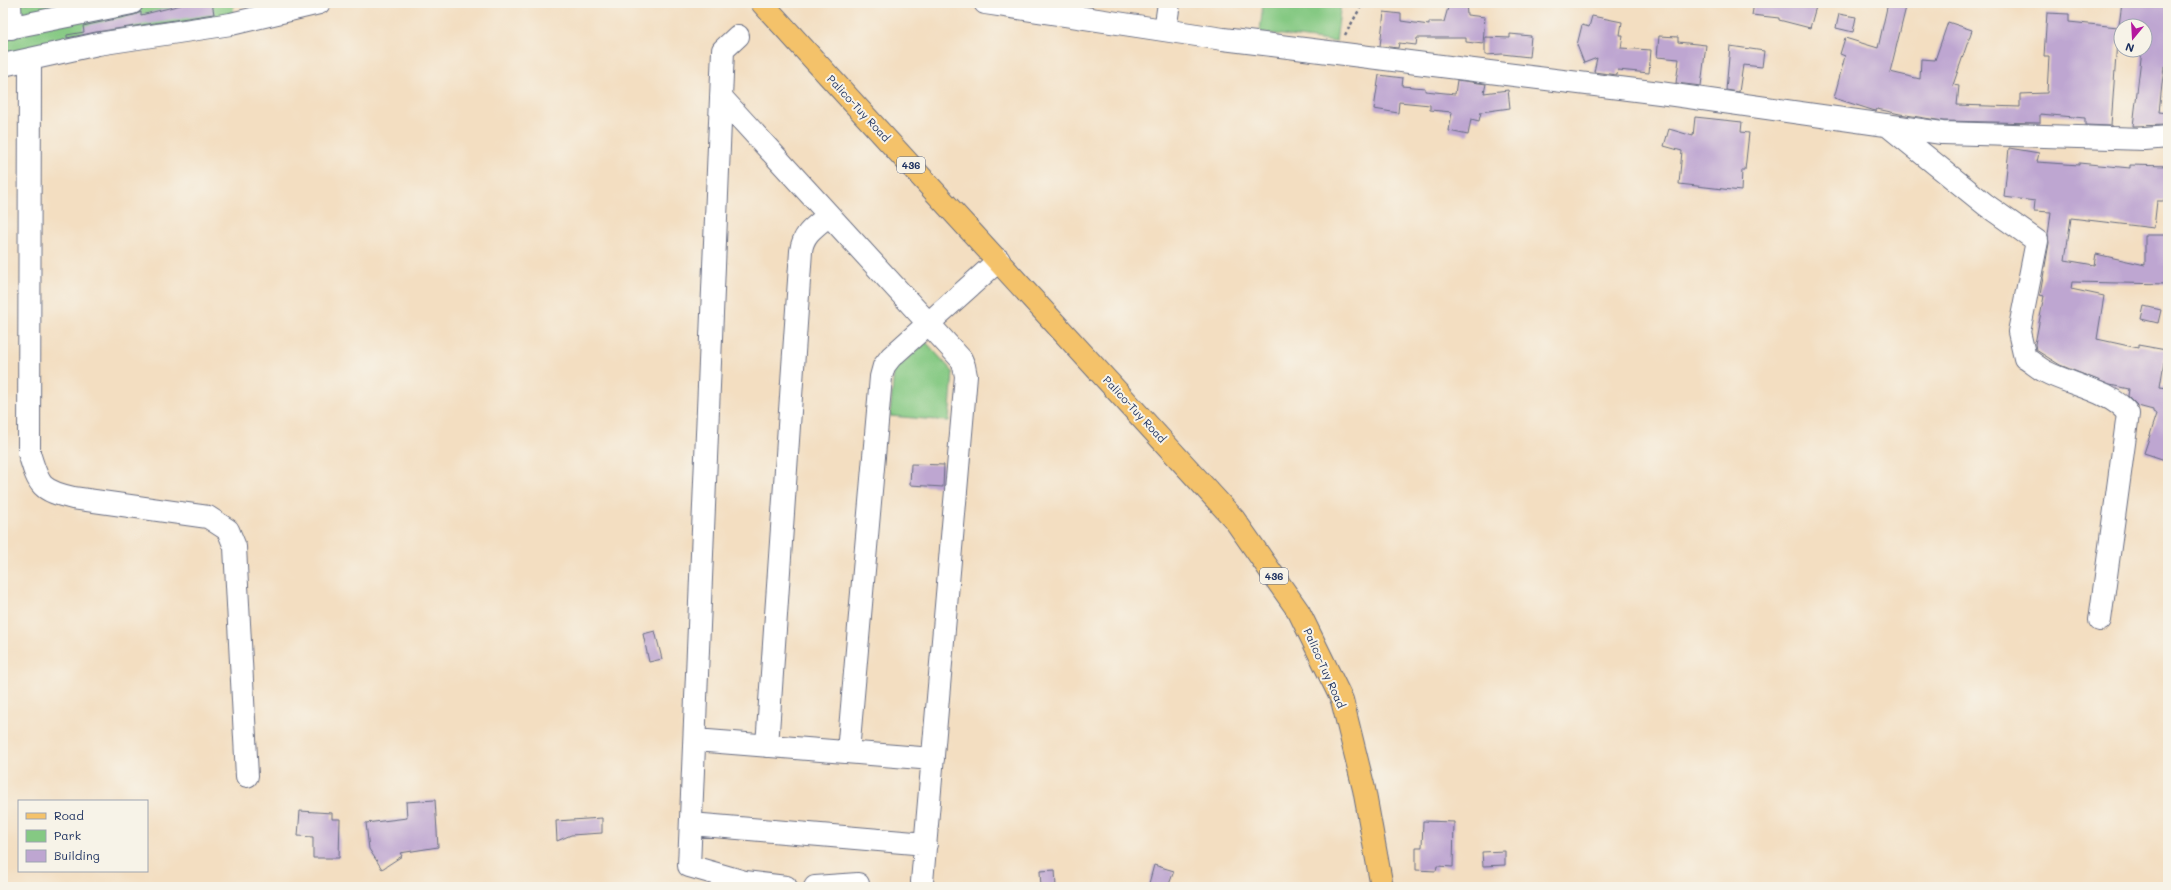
<svg xmlns="http://www.w3.org/2000/svg" width="2171" height="890" viewBox="0 0 2171 890" font-family="Mali,sans-serif">
  <rect width="100%" height="100%" fill="#f7f3e8"/>
  <filter id="ink" filterUnits="userSpaceOnUse"><feTurbulence type="fractalNoise" baseFrequency=".025" numOctaves="2"/><feDisplacementMap in="SourceGraphic" scale="8" xChannelSelector="R" yChannelSelector="G"/><feConvolveMatrix kernelMatrix="1 2 1 2 8 2 1 2 1" color-interpolation-filters="sRGB"/></filter>
  <filter id="wash" filterUnits="userSpaceOnUse"><feTurbulence type="fractalNoise" baseFrequency=".012" numOctaves="4" result="noise"/><feDisplacementMap in="SourceGraphic" scale="16" xChannelSelector="R" yChannelSelector="G"/><feGaussianBlur stdDeviation="0.9" result="paint"/><feColorMatrix in="noise" values="0 0 0 0 0 0 0 0 0 0 0 0 0 0 0 0 0 1.4 0 .05"/><feComposite in="paint" operator="in"/></filter>
  <g filter="url(#wash)">
    <rect width="100%" height="100%" fill="#f3dec1"/>
    <path fill="#85c983" stroke="#507c70" d="M3,3h230l1,14 -231,46z
      M1263,3h78l-5,39 -76,-10z
      M926,342l27,30 -4,49 -59,-5 4,-45z"/>
    <g id="blocks">
      <path fill="#bea6d1" d="M181,3h31l2,11 -118,18 -29,6v-3l17,-3 -1,-6 51,-11 7,-3v3l40,-10z
        M1466,3l1,12 18,2 -2,27 -17,-2v-4h-49l-1,7 -17,-2 -1,5 -18,-2 4,-34 17,2v7l28,4v-3h15l5,-18z
        M1754,3h63l-7,25 -31,-8v-2l-27,-3z
        M1888,3h19l-17,69 30,7 1,-20 14,1 13,-38 24,8 -19,55 6,1 -2,19 63,2v-13l27,-1 2,-37h-5l3,-43 22,1v8l49,5 -7,99 -26,-1v-7l-45,-4v9l-97,-2 -43,-7 -23,-5 -1,2 -4,-1 -38,-12 11,-42 -5,-2 5,-16 33,10z
        M2122,3h46v63h-4l-5,46 9,1v12l-35,1 9,-76h3v-24h-24v7h-3z
        M1839,14l17,3 -3,15 -17,-4z
        M1592,16l30,6 -2,13h3l-2,13 30,2 -2,23 -31,-3 -1,5 -23,-3 3,-14 -13,5 -7,-18 5,-20 7,2z
        M1510,34l21,2 -2,21 -27,-3 -17,1v-18l25,1z
        M1659,36l19,1v5l28,3 -5,41 -25,-3 3,-24 -22,-2z
        M1730,46l34,5 -2,16 -19,-2 -4,27 -13,-2z
        M1379,75l24,3 -1,8 23,2v3l30,3 2,-14 29,4 -2,9 24,-3 2,18 -29,4 -2,9 -8,-2 -3,16 -19,-4 3,-19 -22,-2v-5l-31,-3 -1,11 -24,-4z
        M1695,117l47,5 -1,10 8,1 -4,37h-3l-1,21 -62,-7 3,-33 -18,-5 5,-17 24,7z
        M2009,148l30,5 -2,9 42,3v-2l51,5v-3l38,1v35h-11l-3,27 -83,-10 -6,42 29,5 2,-11 49,11v-30h23v49l-96,-2 -1,7 33,7 -7,43 41,9v-3l28,5 -6,37 8,1v73l-24,-8 13,-39 -4,-2v-2l-15,-4 -10,-10 1,-7 -19,-4 -50,-20 -24,-15 -1,-6 9,-48 -4,-1 9,-52 -1,-8 3,-23 -17,-1 1,-10 -31,-4z
        M2144,306l17,4 -3,13 -17,-4z
        M911,464l33,1 -1,22 -33,-2z
        M655,631l7,28 -13,3 -6,-28z
        M435,800l3,47 -38,6 2,3 -20,13 -13,-20 -3,-26 41,-5 -1,-16z
        M300,811l32,2v6h8l-1,39h-26v-21l-15,-1z
        M602,818v15l-31,2 -14,6 -1,-20z
        M1423,821l31,1 -1,45 -16,-1 -1,5 -20,-1v-23h6z
        M1505,851v14l-22,1 -1,-14z
        M1154,865l20,6 -6,16h-20z
        M1055,870l1,17h-15l-1,-16z"/>
    </g>
  </g>
  <g filter="url(#ink)">
    <use href="#blocks" fill-opacity="0" stroke="#676c81" stroke-width="1"/>
    <g fill="none" stroke-linecap="round" stroke-linejoin="round">
      <g stroke="#676c81" stroke-width="24">
        <path id="minor" d="M10,3l1,25
          M985,3l238,36 437,54 282,40 203,6 23,-2
          M3,29l129,-26
          M1165,30l4,-27
          M738,36l-15,14 -34,816 56,16 41,5
          M30,59l-1,394c10,32 10,37 44,45l135,19 20,13 7,17 12,229
          M3,65l95,-21 133,-20 88,-21
          M721,97l240,262 3,7 2,10 -44,506
          M1887,125l99,80 51,36 -18,91 6,26c7,4 13,10 21,14 22,12 68,20 82,42l-28,206
          M695,740l238,19
          M767,746l34,-495c2,-18 15,-25 28,-36
          M848,752l33,-375 3,-11 7,-9 108,-97
          M691,824l235,20
          M815,887l43,-3"/>
      </g>
      <g stroke="#676c81" stroke-width="24">
        <path id="major" d="M762,3l472,516 65,93 43,88 22,89 18,98"/>
      </g>
      <path stroke="#676c81" stroke-width="2.5" stroke-dasharray="3 3" stroke-linecap="butt" d="M1345,35l18,-32"/>
      <use href="#minor" stroke="#fff" stroke-width="22"/>
      <use href="#major" stroke="#f4c26a" stroke-width="22"/>
    </g>
  </g>
  <g text-anchor="middle" dominant-baseline="central" stroke-width="4" stroke-linejoin="round" paint-order="stroke">
    <g fill="#f7f3e8" stroke="#5d6a87" stroke-width="1">
      <rect x="897" y="157" width="28" height="16" rx="3"/>
      <rect x="1260" y="568" width="28" height="16" rx="3"/>
    </g>
    <g font-size="10" font-weight="bold" fill="#1b2f5e">
      <text x="911" y="165">436</text>
      <text x="1274" y="576">436</text>
    </g>
    <g font-size="11" fill="#1b2f5e" stroke="#f7f3e8">
      <text transform="translate(859 108) rotate(47)">Palico-Tuy Road</text>
      <text transform="translate(1135 409) rotate(47)">Palico-Tuy Road</text>
      <text transform="translate(1325 668) rotate(66)">Palico-Tuy Road</text>
    </g>
  </g>
  <rect width="2171" height="890" fill="none" stroke="#f7f3e8" stroke-width="16"/>
  <rect x="18" y="800" width="130" height="72" fill="#f7f3e8" stroke="#9fa5b1"/>
  <rect x="26" y="813" width="20" height="6" fill="#f4c26a" stroke="#9fa5b1"/>
  <text x="54" y="820" font-size="12" fill="#1b2f5e">Road</text>
  <rect x="26" y="830" width="20" height="12" fill="#85c983" stroke="#9fa5b1"/>
  <text x="54" y="840" font-size="12" fill="#1b2f5e">Park</text>
  <rect x="26" y="850" width="20" height="12" fill="#bea6d1" stroke="#9fa5b1"/>
  <text x="54" y="860" font-size="12" fill="#1b2f5e">Building</text>
  <g transform="translate(2133 38) rotate(198)"><circle r="19" fill="#f7f3e8" stroke="#9fa5b1"/>
  <path d="M0-3L7 15L0 10L-7 15Z" fill="#b5179e"/>
  <text y="-6" font-size="11" font-weight="bold" text-anchor="middle" fill="#1b2f5e">N</text>
  </g>
</svg>
